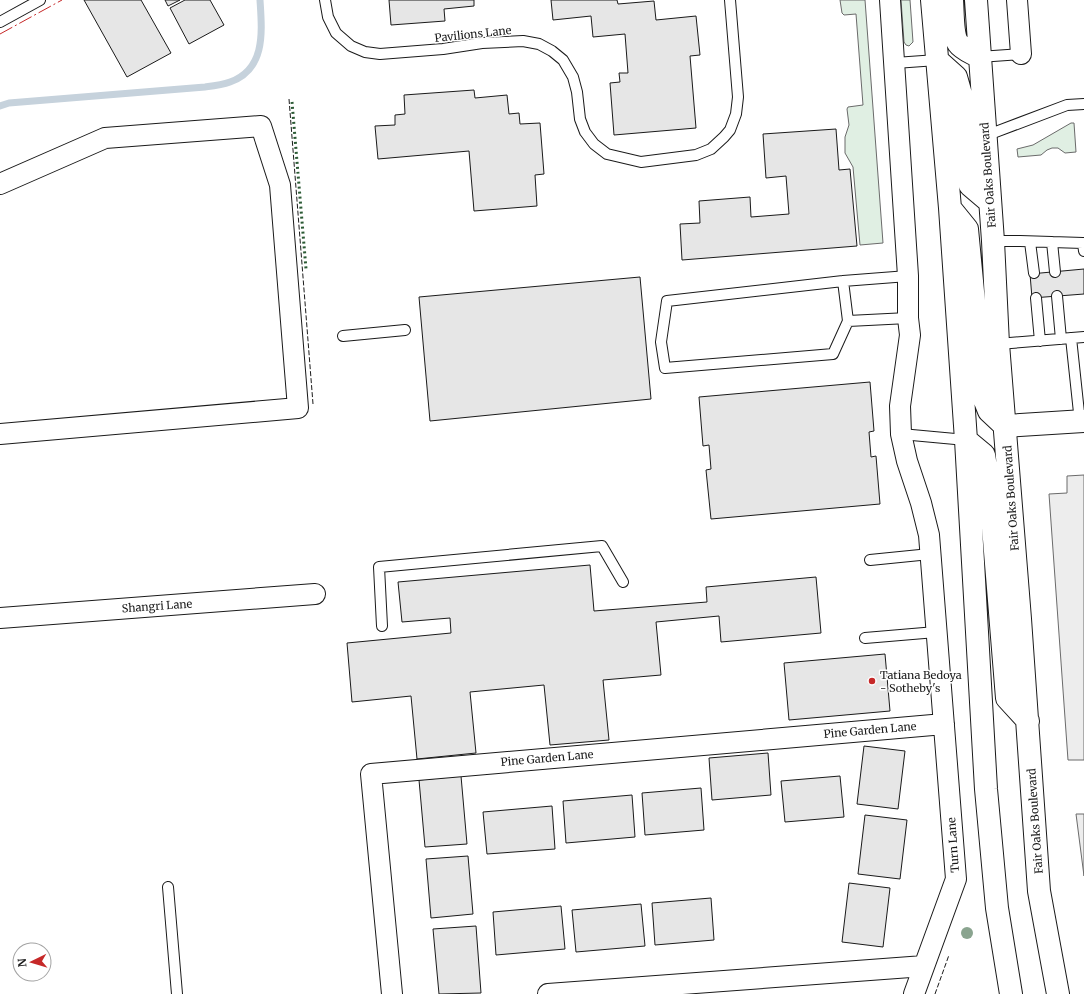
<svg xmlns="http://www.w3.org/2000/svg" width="1084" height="994" viewBox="0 0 1084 994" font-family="Merriweather,serif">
  <rect width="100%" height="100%" fill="#fff"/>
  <path fill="#e0efe3" stroke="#6a6a6a" d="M840,0h25l18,243 -23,2 -7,-78 -8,-14v-16l4,-12 -2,-16 1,-2 15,-2 -7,-91 -12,1 -2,-2z
    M901,0h9l3,42 -4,4 -3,-1 -2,-3z
    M1071,123h3l2,29 -11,1 -7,-5h-6l-5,2 -6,5 -23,2 -1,-8 16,-4z"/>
  <path fill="#ededed" stroke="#6a6a6a" d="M1084,475v285h-16l-19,-266 18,-1v-17z
    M1076,814h8v62z"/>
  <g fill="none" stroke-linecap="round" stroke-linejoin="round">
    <path stroke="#c6d2dc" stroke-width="7" d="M0,106l9,-3 196,-16c8,-1 17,-2 25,-5 36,-13 32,-50 30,-82"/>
  </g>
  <path fill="#e6e6e6" stroke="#1a1a1a" d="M84,0h57l30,53 -44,24z
    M165,0h15l-12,6z
    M185,0h25l14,25 -35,19 -19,-36z
    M389,0h85v6l-30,3 1,12 -54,4z
    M551,0h66l1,4 36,-3 2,19 40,-4 4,39 -10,1 6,72 -82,7 -4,-52 10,-1 -1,-9h9l-3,-39 -32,3 -2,-21 -38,4z
    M474,90l1,8 32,-3 2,19 10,-1 1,11 20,-1 4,51 -9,1 2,31 -63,5 -5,-60 -91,8 -3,-33 20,-1v-10l10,-1 -1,-19z
    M836,129l3,41 11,-1 7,77 -175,14 -2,-36 20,-1 -1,-22 51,-4 1,20 38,-3 -3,-38 -20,2 -3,-44z
    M1084,269v25l-52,4 -2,-24z
    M640,277l11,122 -221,22 -11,-124z
    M870,382l4,49 -5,1 2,25 5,-1 4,48 -169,15 -5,-49 5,-1 -2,-24 -6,1 -4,-49z
    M590,565l4,46 113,-9 -1,-15 110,-10 5,56 -100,9 -2,-26 -63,6 5,53 -58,5 6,60 -59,5 -6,-60 -74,7 6,61 -59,6 -6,-63 -59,6 -5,-59 104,-10 -1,-15 -48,4 -4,-40z
    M885,654l5,57 -101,9 -5,-57z
    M864,746l41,5 -7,58 -41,-5z
    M768,753l3,42 -59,5 -3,-42z
    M461,776l6,68 -42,3 -6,-67z
    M840,776l4,41 -59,5 -4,-41z
    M701,788l3,42 -59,5 -3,-42z
    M632,795l3,42 -69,6 -3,-42z
    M552,806l3,43 -68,5 -4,-42z
    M865,815l42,5 -7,59 -42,-5z
    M468,856l5,58 -42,4 -5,-59z
    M849,883l41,5 -7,59 -41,-5z
    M711,898l3,42 -59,5 -3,-42z
    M641,904l4,42 -69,6 -4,-42z
    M561,906l4,43 -69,6 -3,-43z
    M476,926l5,67 -42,1 -6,-65z"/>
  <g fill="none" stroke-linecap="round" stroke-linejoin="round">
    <g stroke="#1a1a1a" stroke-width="12">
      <path id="service" d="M325,0l3,17 8,16 15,13 14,6 15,2 63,-5 39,-6 41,-2 16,3 13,7 11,9 10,17 4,15 3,27 5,13 9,12 13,10 34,8 55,-7 15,-6 13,-12 6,-7 6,-16 2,-17 -8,-97
        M0,22l40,-22
        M979,57l42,-3
        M895,63l42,-3
        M985,136l82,-31 17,-1
        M993,241h27l63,2 1,8
        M1030,242l4,31
        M1052,242l3,30
        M843,281l5,40 -15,33 -168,14 -4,-26 6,-41 176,-20 65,-5
        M1057,296l4,43
        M1036,298l4,43
        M848,321l60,-3
        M343,336l62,-6
        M1071,338l9,84
        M998,344l86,-7
        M901,434l65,6
        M870,560l60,-6
        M382,626l-3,-59 223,-21 21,36
        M865,638l71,-6
        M168,887l9,107"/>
    </g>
    <g stroke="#1a1a1a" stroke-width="22">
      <path id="minor" d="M890,0l18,276v42l2,17 -10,71 1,28 6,27 14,42 8,32 27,344 -42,115
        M1017,0l4,54
        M0,184l105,-46 156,-12 19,59 18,223 -298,26
        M0,618l315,-24
        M392,994l-21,-220 573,-50
        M548,994l376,-28"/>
    </g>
    <g stroke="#1a1a1a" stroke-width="24">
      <path id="tertiary" d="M1005,426l79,-5"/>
    </g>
    <g stroke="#1a1a1a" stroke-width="24">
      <path id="primary" d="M932,0l18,208 16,232 20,349 11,119 14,86
        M952,0c1,11 0,35 6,43 5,7 15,10 21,14
        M976,0l17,241 5,103 22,275 19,272 19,103
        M937,60l19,17 6,21 8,87 20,17
        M950,208l17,21 16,167 6,15 16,15
        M966,440l18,15 6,35 17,208 21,23"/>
    </g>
    <use href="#service" stroke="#fff" stroke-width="10"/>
    <use href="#minor" stroke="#fff" stroke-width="20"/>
    <use href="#tertiary" stroke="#fff" stroke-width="22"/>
    <use href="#primary" stroke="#fff" stroke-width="22"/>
    <path stroke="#2b5a34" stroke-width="3" stroke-dasharray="2 3" stroke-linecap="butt" d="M292,102l14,167"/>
    <path stroke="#1a1a1a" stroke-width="1" stroke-dasharray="5 2" stroke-linecap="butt" d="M289,99l24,305
      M935,994l14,-39"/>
    <path stroke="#c62828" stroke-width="1" stroke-dasharray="14 3 2 3" stroke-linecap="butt" d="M0,34l62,-34"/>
  </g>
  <circle fill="#8aa48f" cx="967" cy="933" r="6"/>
  <circle fill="#c62828" stroke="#fff" stroke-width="1.5" cx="872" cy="681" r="4"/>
  <g text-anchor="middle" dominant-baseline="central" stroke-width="3" stroke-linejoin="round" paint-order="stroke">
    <g font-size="11" fill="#1a1a1a" stroke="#fff">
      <text transform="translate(473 34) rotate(-6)">Pavilions Lane</text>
      <text transform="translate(988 175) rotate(-94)">Fair Oaks Boulevard</text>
      <text transform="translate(1011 498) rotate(-94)">Fair Oaks Boulevard</text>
      <text transform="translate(157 606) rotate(-4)">Shangri Lane</text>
      <text transform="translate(870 730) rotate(-5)">Pine Garden Lane</text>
      <text transform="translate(547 758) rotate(-5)">Pine Garden Lane</text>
      <text transform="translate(1035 821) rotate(-94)">Fair Oaks Boulevard</text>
      <text transform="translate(953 845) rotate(-94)">Turn Lane</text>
    </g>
    <g font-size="11" fill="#1a1a1a" stroke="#fff" text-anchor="start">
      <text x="880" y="675">Tatiana Bedoya<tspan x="880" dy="13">- Sotheby's</tspan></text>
    </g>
  </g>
  <g transform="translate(32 962) rotate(265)"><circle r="19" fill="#ffffff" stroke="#a3a3a3"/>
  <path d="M0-3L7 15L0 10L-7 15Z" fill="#c62828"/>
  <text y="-6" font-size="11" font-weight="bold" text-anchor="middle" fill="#1a1a1a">N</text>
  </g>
</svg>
